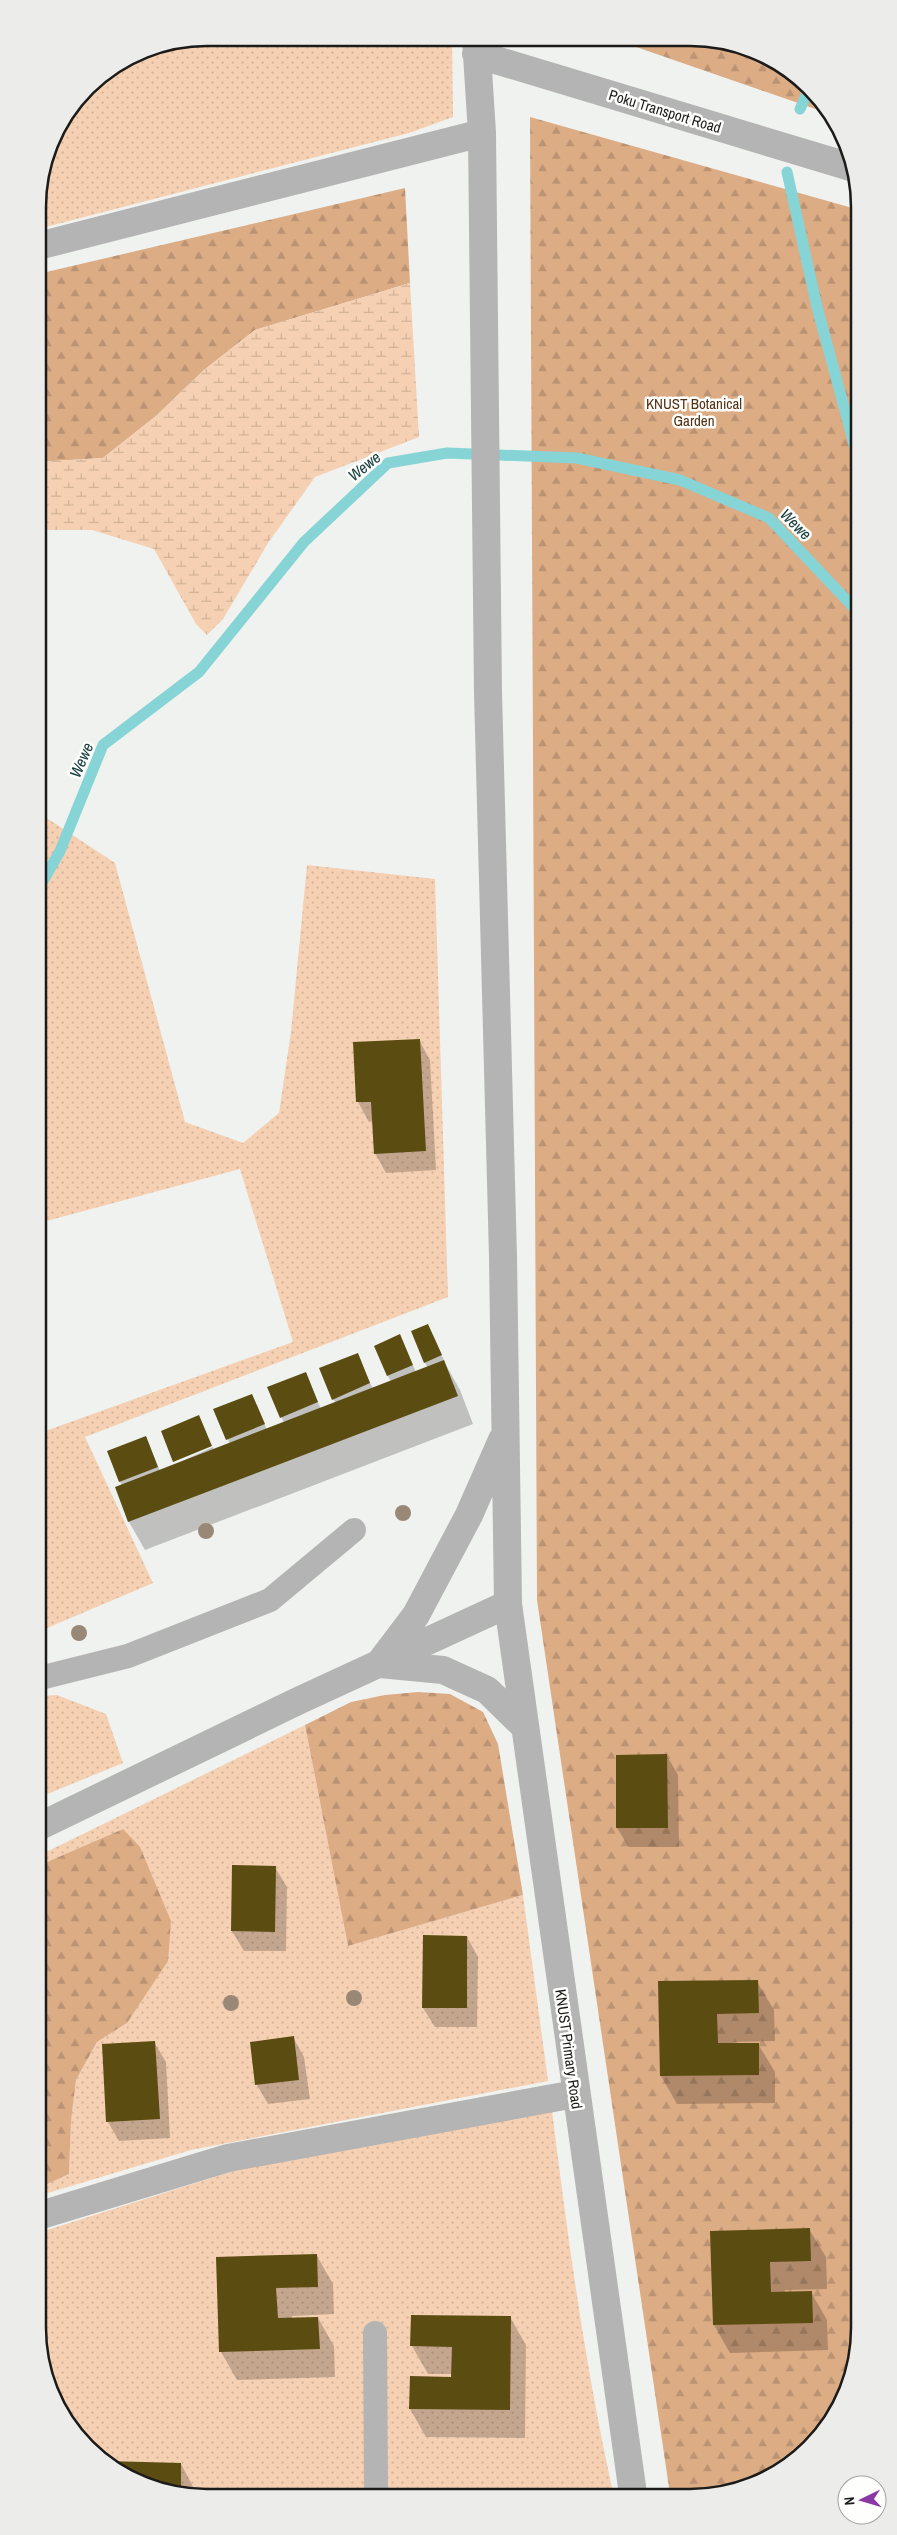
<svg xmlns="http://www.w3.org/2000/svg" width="897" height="2535" viewBox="0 0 897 2535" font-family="'Archivo Narrow',sans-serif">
  <defs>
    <pattern id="grass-dots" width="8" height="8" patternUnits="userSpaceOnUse" patternTransform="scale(1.25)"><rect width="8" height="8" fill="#f5d0b2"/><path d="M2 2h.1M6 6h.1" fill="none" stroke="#d1b298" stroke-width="1.8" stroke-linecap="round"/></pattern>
    <pattern id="forest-firs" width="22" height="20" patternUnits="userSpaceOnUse" patternTransform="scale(1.25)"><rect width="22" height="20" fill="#dcac85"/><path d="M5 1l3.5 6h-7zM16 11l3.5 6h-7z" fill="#bc9372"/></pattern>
    <pattern id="wetland-marsh" width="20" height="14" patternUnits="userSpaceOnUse" patternTransform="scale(1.25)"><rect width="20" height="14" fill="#f5d0b2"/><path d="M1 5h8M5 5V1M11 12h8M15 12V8" fill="none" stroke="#d1b298"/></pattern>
  </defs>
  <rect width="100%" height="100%" fill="#f0f2ef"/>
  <path fill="url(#grass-dots)" d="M207,38l245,1 1,78 -44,16 -371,96v-33l17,-64 40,-52 47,-30z
    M39,813l76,50 70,259 58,21 36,-30 12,-81 16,-167 128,14 13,418 -363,140 68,146 -113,48v-198l253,-91 -53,-173 -201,54z
    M57,1695l49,19 17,49 -83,34v-101z
    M305,1725l43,221 175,-51 25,186 -357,69 -150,45v-8l28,-13 2,-53 5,-41 21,-38 30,-19 -4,-194 -83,36v-10z
    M552,2111c16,128 33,255 61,381l-8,2h-431l-42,-14 -45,-32 -27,-36 -19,-51v-129l205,-65z"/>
  <path fill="url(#forest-firs)" d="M616,40l107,1 42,14 45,32 20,27z
    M530,117l326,92 3,2130 -12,54 -29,46 -43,36 -52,19h-53l-133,-894z
    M405,188l5,95 -155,47 -51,40 -48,46 -53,42 -65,4v-188z
    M418,1692l32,2 33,18 15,32 25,151 -175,51 -43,-221 46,-23 34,-7z
    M123,1829l17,18 31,74 -3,40 -41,62 -30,19 -21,38 -5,41 -2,53 -28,13 -1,-322z"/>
  <path fill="url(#wetland-marsh)" d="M410,283l9,154 -104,40 -47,66 -45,76 -16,16 -11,-11 -42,-75 -62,-19h-54v-68l65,-4 53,-42 48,-46 51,-40z"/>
  <path fill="#0003" d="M419,1040l11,20 6,110 -50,3 -11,-20 -2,-32 -4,1 -11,-20z
    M433,1335l13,30 14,25 13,34 -328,126 -16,-28 -13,-34 6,-3 -2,-3 26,-45 14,34 53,-24 1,3 16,-6 -15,-34 42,-5 10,25 17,-7 -15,-35 36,-15 16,36 15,-6 -3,-4 24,-45 16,35 18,-7 -3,-6 11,-40 17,36 12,-4 -3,-5z
    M667,1756l11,19 1,72h-50l-12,-19z
    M275,1867l12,20 -1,64h-42l-12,-20z
    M467,1937l11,20 -1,70h-42l-12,-19z
    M757,1982l17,28 1,31 -42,1v2h25l17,28v31l-98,1 -16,-28 -1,-93z
    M293,2037l11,20 6,42 -42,5 -11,-19z
    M154,2042l12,20 4,76 -51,3 -11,-19z
    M809,2229l17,28 1,32 -42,1v3l26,-1 16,28 1,30 -98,3 -16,-28 -3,-93z
    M317,2256l16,28 1,30 -42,2v3l26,-1 16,28 1,31 -98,3 -16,-28 -3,-93z
    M510,2317l16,28 -1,93 -99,-1 -16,-28 42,-30v-5h-24l-16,-28z
    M108,2463l73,1 16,30h-23l-42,-14z"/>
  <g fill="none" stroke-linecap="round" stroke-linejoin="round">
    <path stroke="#86d4d6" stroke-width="11" d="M800,109l10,-22
      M787,172l30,135 40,148
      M39,888l21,-37 43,-106 96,-73 105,-130 84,-79 59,-10 130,5 103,22 89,38 88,93"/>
  </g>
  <path fill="#5b4c12" d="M420,1039l6,112 -52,3 -3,-52h-15l-3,-60z
    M428,1324l14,31 -18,8 -13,-32z
    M400,1334l13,31 -26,11 -13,-30z
    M358,1353l12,30 -38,17 -13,-32z
    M444,1360l14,36 -330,126 -13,-35z
    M306,1372l12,30 -38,16 -13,-31z
    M252,1394l13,30 -39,16 -13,-31z
    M199,1415l13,31 -39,16 -12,-31z
    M146,1436l12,31 -39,15 -12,-31z
    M667,1754l1,74h-52v-73z
    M232,1865l44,1 -1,66 -44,-1z
    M423,1935l44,1v72h-45z
    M758,1980l1,33 -42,1 1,29h41v32l-99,1 -2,-95z
    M294,2036l5,44 -44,5 -5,-43z
    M155,2041l5,78 -54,3 -4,-78z
    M810,2228l1,33 -41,1 1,30 41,-1 1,32 -100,2 -3,-94z
    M317,2254l1,33 -42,1 2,30 40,-1 2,32 -101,3 -3,-95z
    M411,2315l100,1 -1,94 -101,-1 1,-33 41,1 1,-30 -42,-1z
    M106,2461l75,2v31h-7l-42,-14z"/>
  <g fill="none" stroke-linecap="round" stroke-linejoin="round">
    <path stroke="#b3b4b3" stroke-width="24" d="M40,1678l88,-22 142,-56 84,-70
      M375,2333l1,161"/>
    <path stroke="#b3b4b3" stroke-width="28" d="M476,39l6,94 6,559 15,565 5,347 125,890
      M476,54l378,114
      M38,246l444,-113
      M382,1660l34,-45 53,-100 33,-75
      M380,1664l63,6 44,20 38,37
      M40,1826l258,-125 210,-97
      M41,2215l187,-57 347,-64"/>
  </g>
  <g fill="#9a8877">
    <circle cx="403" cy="1513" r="8"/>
    <circle cx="206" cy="1531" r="8"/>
    <circle cx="79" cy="1633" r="8"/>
    <circle cx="354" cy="1998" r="8"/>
    <circle cx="231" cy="2003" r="8"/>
  </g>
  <g text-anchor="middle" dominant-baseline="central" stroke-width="5" stroke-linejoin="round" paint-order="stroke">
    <g font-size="15" fill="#1b1b1a" stroke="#fefffd">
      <text transform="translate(665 111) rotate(17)">Poku Transport Road</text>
      <text transform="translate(569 2049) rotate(82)">KNUST Primary Road</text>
    </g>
    <g font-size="15" fill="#533215" stroke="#fefffd">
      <text x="694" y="403">KNUST Botanical<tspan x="694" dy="17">Garden</tspan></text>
    </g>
    <g font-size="16" font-style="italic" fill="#1a4040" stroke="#fefffd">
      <text transform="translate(364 466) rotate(-39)">Wewe</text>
      <text transform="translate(796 524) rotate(45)">Wewe</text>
      <text transform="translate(81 760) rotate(-66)">Wewe</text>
    </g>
  </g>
  <path d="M0 0H897V2535H0ZM207 46H690A161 161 0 0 1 851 207V2328A161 161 0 0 1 690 2489H207A161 161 0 0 1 46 2328V207A161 161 0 0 1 207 46Z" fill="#ecedeb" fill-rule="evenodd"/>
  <path fill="none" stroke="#1b1b1a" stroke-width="2.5" d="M207 46H690A161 161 0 0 1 851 207V2328A161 161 0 0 1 690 2489H207A161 161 0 0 1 46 2328V207A161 161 0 0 1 207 46Z"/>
  <g transform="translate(862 2500) rotate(265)"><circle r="24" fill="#fefffd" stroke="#a3a4a2"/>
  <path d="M0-4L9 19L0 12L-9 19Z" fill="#8b37a5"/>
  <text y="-8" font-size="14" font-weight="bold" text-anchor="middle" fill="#1b1b1a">N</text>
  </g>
</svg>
